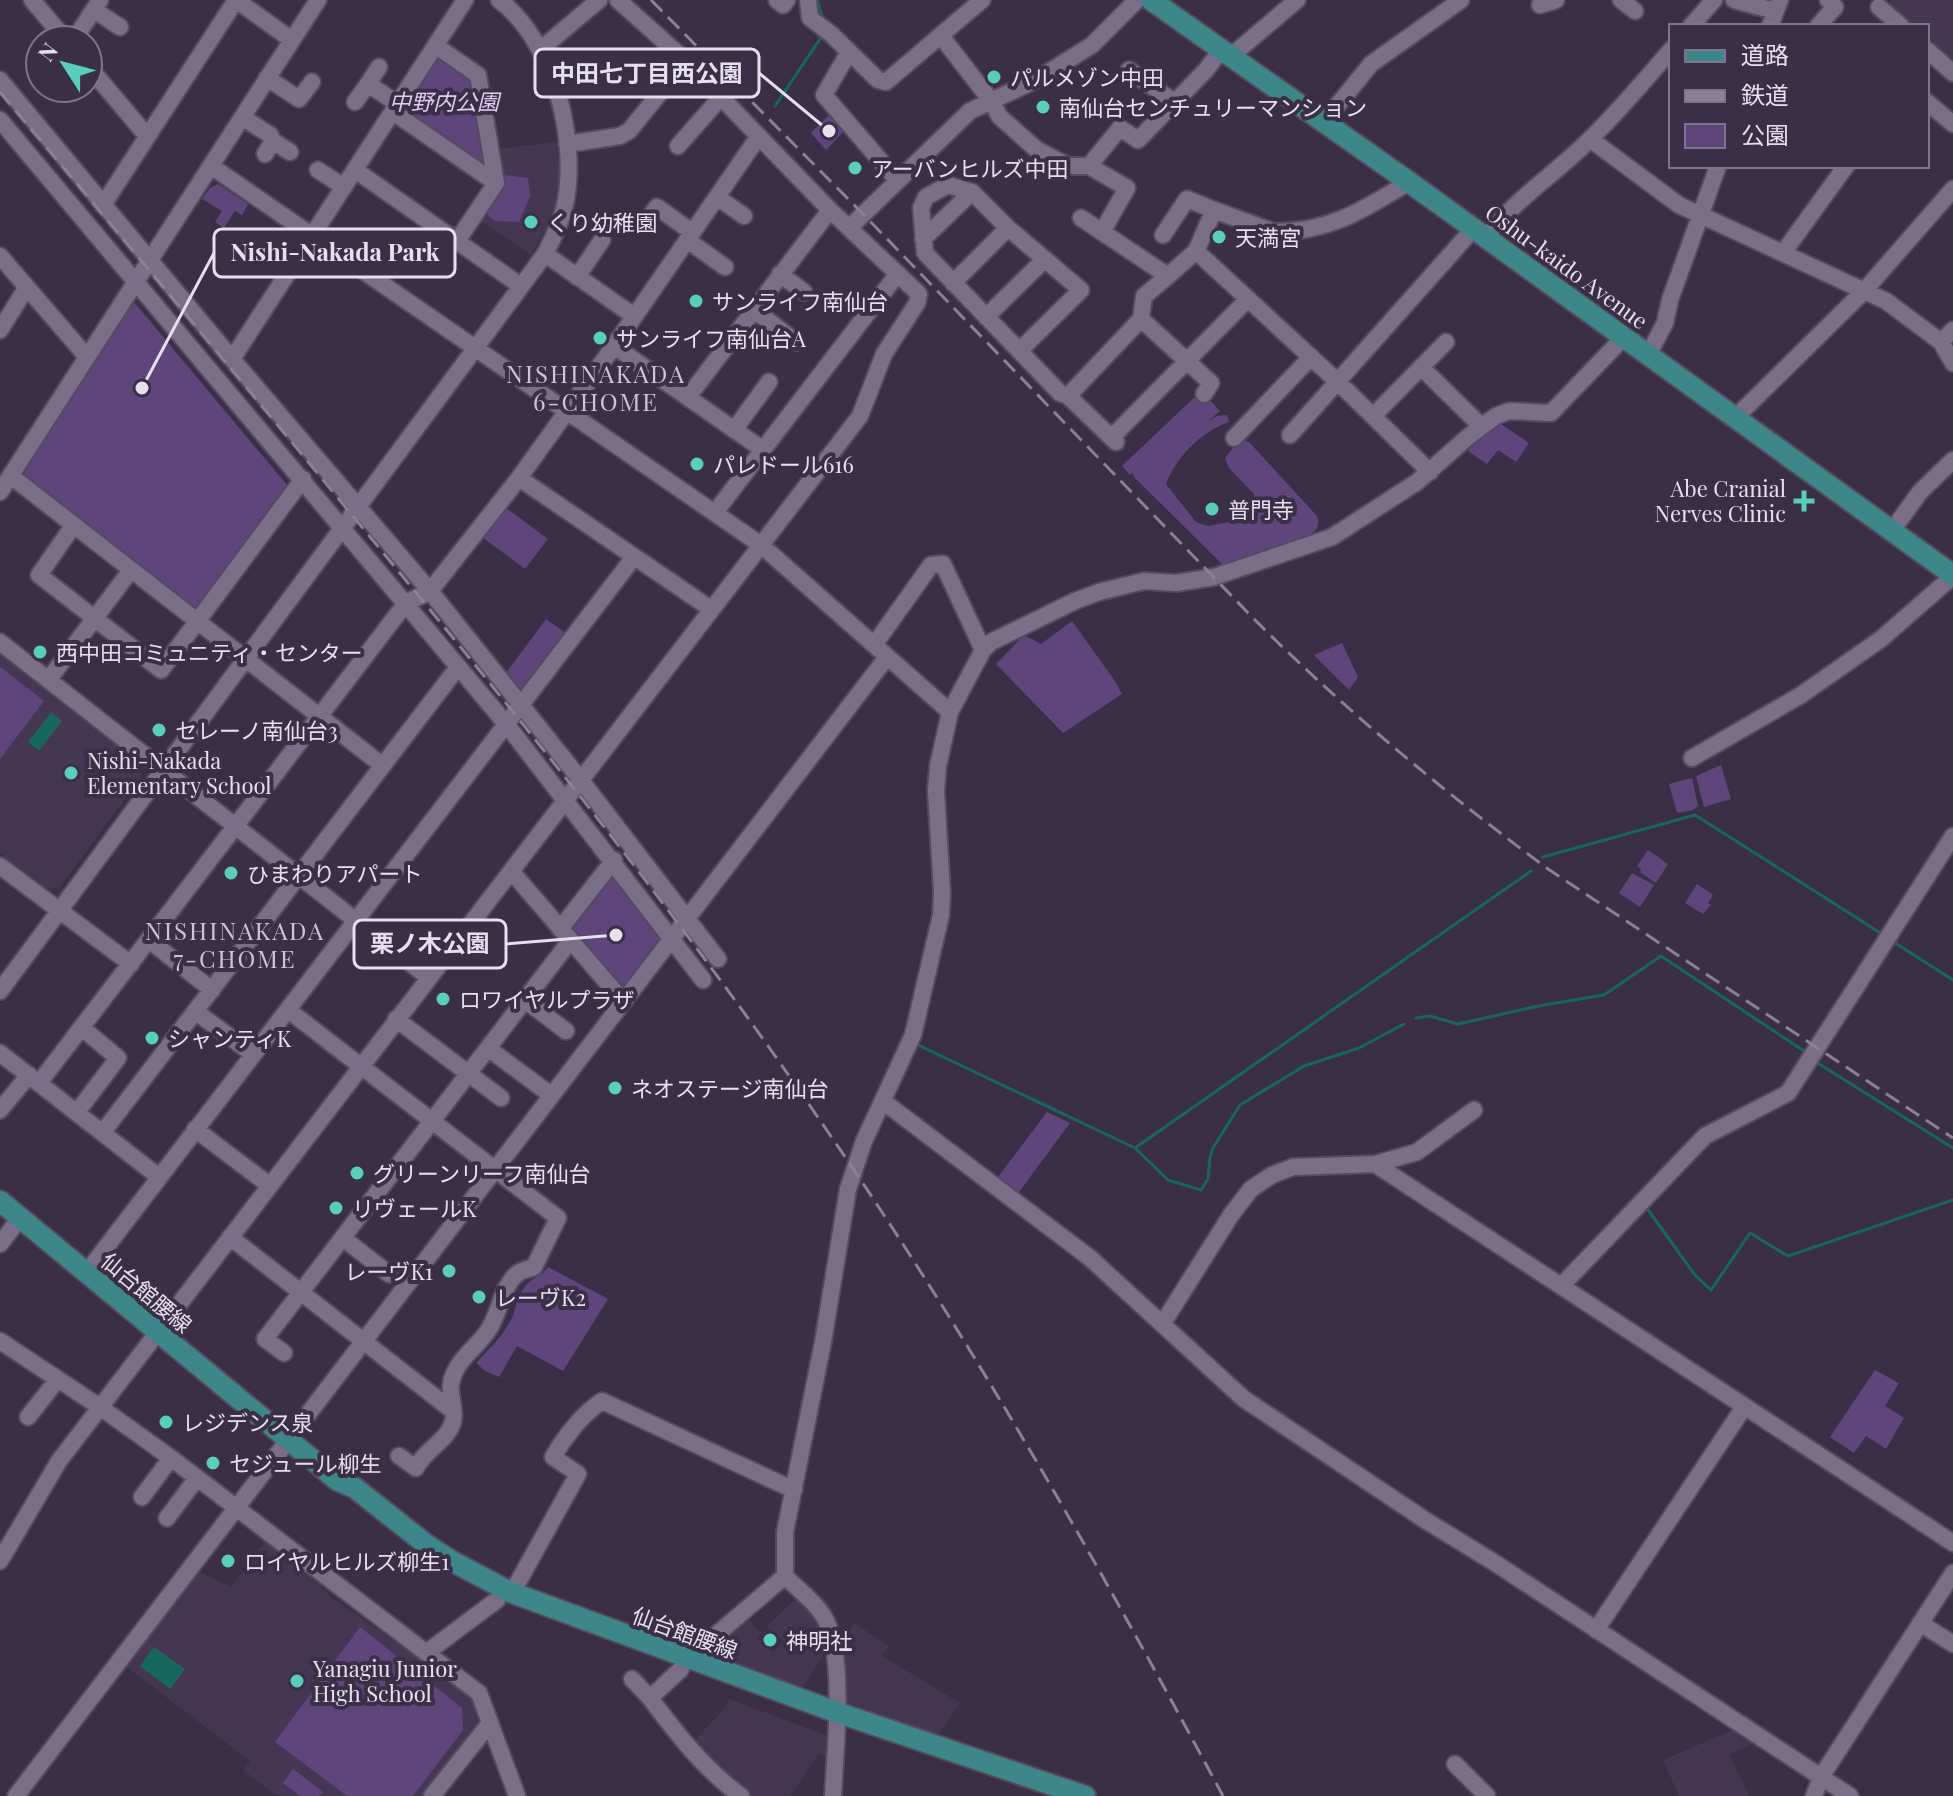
<svg xmlns="http://www.w3.org/2000/svg" width="1953" height="1796" viewBox="0 0 1953 1796" font-family="'Playfair Display','Noto Sans JP',serif">
  <rect width="100%" height="100%" fill="#3a2f46"/>
  <path fill="#453754" d="M1891,0h62v67l-26,-23v-18h-20l-22,-20z
    M556,142l4,33 -1,20 -7,22 -21,38 -53,-36 17,-70z
    M0,653l142,113 -2,13 -81,109h-13l-46,-35z
    M265,1542l40,29 26,26 140,99 8,29 -54,71h-148l-34,-26 7,-9 -126,-96 73,-94 34,16z
    M797,1597l16,15 13,26 -2,4 2,10 -23,35 -101,-35 42,-37 17,18 -4,5 16,15 11,-11 -17,-16z
    M854,1623l35,23 -7,10 78,47 -22,33 -96,-35 -3,-55z
    M729,1699l102,38 -2,22 -10,-6 -29,43h-43l-56,-52 35,-37z
    M1737,1728l20,14 -28,12 20,42h-70l-16,-36z"/>
  <path fill="#60457b" d="M433,54l40,24 15,88 -5,3 -82,-58z
    M831,113l15,16 -20,21 -15,-17z
    M504,175l24,3 2,18 -11,26 -24,-1 -9,-8 18,-29z
    M218,184l30,20 -6,11 -7,-4 -11,17 -9,-6 7,-11 -20,-12 8,-11z
    M134,302l153,183 -91,126 -176,-138z
    M1201,391l19,20 -13,11 10,-6 10,-1 2,7c-27,9 -53,35 -63,62l30,38 12,4 37,-7 9,-13v-12l-25,-26 -4,-10 11,-14 7,-4 6,2 68,74c4,12 -2,15 -11,22l-81,29 -91,-90 -1,-4 -3,2 -8,-9z
    M1498,422l31,21 -13,19 -18,-12 -11,14 -19,-13 1,-2 -3,-3z
    M505,507l43,32 -23,30 -43,-32z
    M546,619l21,15 -43,59 -18,-20z
    M1072,621l43,60 7,13 -59,39 -67,-69 28,-29 17,9z
    M1342,643l16,34 -9,13 -35,-35z
    M0,667l44,34 -44,58z
    M1721,765l10,34 -27,8 -8,-31z
    M1692,778l6,28 -5,4 -16,3 -8,-29z
    M1648,850l20,14 -12,19 -16,-11 1,-3 -4,-3z
    M1632,873l22,12 -14,22 -21,-14z
    M612,874l51,67 -37,48 -5,2 -52,-62z
    M1697,884l16,11 -5,8 3,2 -8,9 -18,-11z
    M1047,1112l23,11 -54,73 -21,-15z
    M548,1267l60,32 -45,72 -46,-25 -18,31 -14,-6 -9,-8c13,-14 27,-27 36,-45 4,-10 5,-21 12,-30 6,-9 17,-12 24,-21z
    M1875,1370l24,13 -14,23 19,12 -18,31 -20,-13 -12,17 -24,-16z
    M360,1627l102,81 1,22 -50,66h-66l-72,-54z
    M293,1769l30,23 -4,4h-19l-17,-13z"/>
  <path fill="#18675e" d="M51,712l11,9 -23,30 -11,-9z
    M154,1647l31,22 -15,20 -30,-23z"/>
  <g fill="none" stroke-linecap="round" stroke-linejoin="round">
    <path stroke="#18675e" stroke-width="3" d="M817,0l6,19
      M775,106l47,-70
      M1543,857l152,-42 187,119
      M1892,941l61,39
      M1416,1018l14,-2 28,8 80,-18 66,-11 57,-39 146,97
      M918,1045l217,103 396,-277
      M1816,1062l137,86
      M1135,1148l33,32 33,10 7,-11 2,-22 3,-9 27,-43 64,-39 55,-18 45,-24
      M1646,1207l49,68 16,15 39,-57 38,23 165,-56"/>
    <g stroke="#544b5e" stroke-width="20">
      <path id="minor" d="M32,0l34,40
        M236,0l56,40
        M777,0l6,5 4,-5
        M808,0l2,18 21,16 47,46 8,2 96,-82
        M1621,0l14,11
        M1734,0l41,11
        M1540,5l16,-5
        M1879,7l22,19
        M94,10l26,17
        M1691,26l23,-26
        M1770,26l10,-26
        M1818,26l17,-19 -7,-7
        M941,36l51,66 7,14 37,33 32,17h21l38,22 -25,44 66,44 28,-25 18,-41 60,22c56,0 89,-22 135,-50
        M74,40l26,-40
        M436,46l42,29 18,108 -39,58
        M541,49l58,-49
        M1927,50l26,23
        M849,52l-25,43 74,86
        M1230,57l67,-57
        M88,66l59,70
        M379,67l-11,17 30,20
        M1129,70l45,32
        M267,78l32,21 13,-17
        M0,80l232,279 198,232 150,188 138,180
        M355,102l13,-18
        M1927,102l26,22
        M393,112l103,71
        M242,117l28,18 3,6 -8,13
        M0,120l507,605 196,255
        M1323,123l48,-59 90,-64
        M1590,139l89,66 207,96 55,41
        M273,141l17,11
        M567,144l53,-8 9,-5 57,-70
        M678,146l43,-49
        M211,166l550,379 189,167
        M1089,166l31,-38 18,12 68,-70 15,-20
        M318,170l26,17
        M355,170l166,116
        M717,197l27,19
        M103,205l133,-205
        M651,215l6,-8 35,25
        M1081,218l21,14
        M849,228l121,-117 68,-32 54,-34 45,-45
        M1163,235l24,-36 27,11
        M1486,238c26,-36 66,-62 98,-93 31,-29 59,-63 87,-95
        M923,239l49,-47
        M687,240l38,27
        M1196,251l143,132 91,89
        M1783,253l63,-87
        M545,254l89,62
        M0,256l87,101
        M780,274l24,18
        M577,277l25,-37
        M953,283l55,-55
        M753,309l43,33
        M986,317l59,-58
        M1141,319l70,64 -7,11
        M0,330l27,-43
        M1953,330l-12,12 12,21
        M614,346l148,103
        M1019,351l62,-61 -73,-62 -36,-36 -24,-7 -22,12 -5,11 4,45 135,140 8,3
        M1648,355l17,-32 5,-23 48,-134
        M232,359l233,-359
        M1421,367l60,59
        M688,397l142,-187
        M1373,416l73,-74
        M1734,419l130,-128 89,-102
        M734,430l35,-48
        M1290,435l184,-207
        M1112,437l135,-137
        M1234,438l77,-81
        M1116,442l-48,-46 73,-77 3,-23 24,-20
        M11,476l371,289
        M519,478l192,131
        M0,492l318,-492
        M716,511l180,-235
        M73,526l-34,49 122,95 142,-191
        M1891,532l29,-40 33,-32
        M0,642l428,335
        M874,645l57,-80 12,-1 40,86
        M49,679l82,-109
        M1692,758l109,-63 80,-56 72,-63
        M0,866l131,98
        M511,871l112,130
        M560,929l54,-69
        M149,940l63,50
        M0,991l545,-737c7,-14 15,-29 19,-45 16,-66 -10,-168 -65,-209
        M525,1000l41,31
        M288,1010l270,208 -24,49c-5,2 -13,3 -17,7 -15,12 -17,38 -28,55 -11,18 -35,32 -38,55 -2,11 5,25 2,37 -4,19 -29,29 -37,47l-17,-12
        M196,1012l57,42
        M396,1019l105,79
        M489,1049l62,46
        M0,1053l159,124
        M39,1083l367,-480 24,-12 89,-113 95,-132 145,-210
        M884,1102l206,156 154,141 181,121 70,43 355,233
        M0,1110l29,-35
        M77,1112l41,-54 -36,-30
        M195,1129l74,56
        M103,1132l355,-465
        M1375,1164l578,379
        M230,1237l223,174
        M343,1238l46,36
        M0,1244l20,-26
        M87,1272l547,-715
        M1562,1285l143,-149 83,-43 165,-257
        M1163,1323l68,-108 20,-26 21,-14 21,-8 82,-3 42,-12 57,-42
        M0,1341l100,66 71,51 308,235 38,103
        M284,1353l-19,-14 305,-398
        M28,1417l30,-38
        M142,1497l29,-39
        M167,1518l30,-40
        M0,1561l59,-100 801,-1045 24,-62 33,-51 2,-9 -89,-84 -144,-149 -68,-61
        M512,1593l66,-119 -25,-17c13,-22 28,-42 49,-56l192,89
        M1920,1623l33,21
        M1596,1630l148,-223
        M426,1653l71,-53
        M691,1660l18,-19 76,-65
        M681,1669l-31,29c27,36 54,71 91,98
        M632,1679l18,19
        M1455,1764l32,32
        M16,1796l871,-1139
        M432,1796l58,-73
        M833,1796c2,-44 13,-142 -9,-179 -9,-16 -27,-28 -39,-41v-44l38,-190 25,-153 16,-48 49,-106 28,-120 1,-23 -6,-101 2,-25 12,-54 33,-62 8,-8 84,-41 24,-9 45,-11 32,2 38,-6 118,-40 85,-55 52,-46 27,-20 13,-5 42,2 73,-76
        M1814,1796l7,-19 132,-204"/>
    </g>
    <g stroke="#544b5e" stroke-width="24">
      <path id="major" d="M1151,0l258,182 544,393
        M0,1201l337,279 18,8 72,57 23,15 60,32 326,120 249,84"/>
    </g>
    <use href="#minor" stroke="#7b6e89" stroke-width="16"/>
    <use href="#major" stroke="#3d878a" stroke-width="20"/>
    <path stroke="#8a8194" stroke-width="3" stroke-dasharray="16 8" stroke-linecap="butt" d="M651,0l212,214 391,405c91,91 190,173 294,250l405,269
      M0,92c129,153 257,308 385,463 150,182 298,366 432,561 151,217 281,447 406,680"/>
  </g>
  <g fill="#59cebe" stroke="#3a2f46" stroke-width="3">
    <circle cx="994" cy="77" r="8"/>
    <circle cx="1043" cy="107" r="8"/>
    <circle cx="855" cy="168" r="8"/>
    <circle cx="531" cy="222" r="8"/>
    <circle cx="1219" cy="237" r="8"/>
    <circle cx="696" cy="301" r="8"/>
    <circle cx="600" cy="338" r="8"/>
    <circle cx="697" cy="464" r="8"/>
    <path d="M1800 489h8v8h8v8h-8v8h-8v-8h-8v-8h8z"/>
    <circle cx="1212" cy="509" r="8"/>
    <circle cx="40" cy="652" r="8"/>
    <circle cx="159" cy="730" r="8"/>
    <circle cx="71" cy="773" r="8"/>
    <circle cx="231" cy="873" r="8"/>
    <circle cx="443" cy="999" r="8"/>
    <circle cx="152" cy="1038" r="8"/>
    <circle cx="615" cy="1088" r="8"/>
    <circle cx="357" cy="1173" r="8"/>
    <circle cx="336" cy="1208" r="8"/>
    <circle cx="449" cy="1271" r="8"/>
    <circle cx="479" cy="1297" r="8"/>
    <circle cx="166" cy="1422" r="8"/>
    <circle cx="213" cy="1463" r="8"/>
    <circle cx="228" cy="1561" r="8"/>
    <circle cx="770" cy="1640" r="8"/>
    <circle cx="297" cy="1681" r="8"/>
  </g>
  <g text-anchor="middle" dominant-baseline="central" stroke-width="8" stroke-linejoin="round" paint-order="stroke">
    <g font-size="22" fill="#e6dfee" stroke="#3a2f46" text-anchor="start">
      <text x="1010" y="77">パルメゾン中田</text>
      <text x="1059" y="107">南仙台センチュリーマンション</text>
      <text x="871" y="168">アーバンヒルズ中田</text>
      <text x="547" y="222">くり幼稚園</text>
      <text x="1235" y="237">天満宮</text>
      <text x="712" y="301">サンライフ南仙台</text>
      <text x="616" y="338">サンライフ南仙台A</text>
      <text x="713" y="464">パレドール616</text>
      <text x="1786" y="488" text-anchor="end">Abe Cranial<tspan x="1786" dy="25">Nerves Clinic</tspan></text>
      <text x="1228" y="509">普門寺</text>
      <text x="56" y="652">西中田コミュニティ・センター</text>
      <text x="175" y="730">セレーノ南仙台3</text>
      <text x="87" y="760">Nishi-Nakada<tspan x="87" dy="25">Elementary School</tspan></text>
      <text x="247" y="873">ひまわりアパート</text>
      <text x="459" y="999">ロワイヤルプラザ</text>
      <text x="168" y="1038">シャンティK</text>
      <text x="631" y="1088">ネオステージ南仙台</text>
      <text x="373" y="1173">グリーンリーフ南仙台</text>
      <text x="352" y="1208">リヴェールK</text>
      <text x="433" y="1271" text-anchor="end">レーヴK1</text>
      <text x="495" y="1297">レーヴK2</text>
      <text x="182" y="1422">レジデンス泉</text>
      <text x="229" y="1463">セジュール柳生</text>
      <text x="244" y="1561">ロイヤルヒルズ柳生1</text>
      <text x="786" y="1640">神明社</text>
      <text x="313" y="1668">Yanagiu Junior<tspan x="313" dy="25">High School</tspan></text>
    </g>
    <g font-size="22" font-style="italic" fill="#e0ccf7" stroke="#3a2f46">
      <text x="444" y="101">中野内公園</text>
    </g>
    <g font-size="22" fill="#e6dfee" stroke="#3a2f46">
      <text transform="translate(1567 266) rotate(36)">Oshu-kaido Avenue</text>
      <text transform="translate(147 1292) rotate(40)">仙台館腰線</text>
      <text transform="translate(685 1632) rotate(20)">仙台館腰線</text>
    </g>
    <g font-size="24" letter-spacing="2" fill="#cfc1df" stroke="#3a2f46">
      <text x="596" y="373">NISHINAKADA<tspan x="596" dy="28">6-CHOME</tspan></text>
      <text x="235" y="930">NISHINAKADA<tspan x="235" dy="28">7-CHOME</tspan></text>
    </g>
  </g>
  <path fill="none" stroke="#e6dfee" stroke-width="3" d="M829 131L759 73M142 388L214 253M616 935L506 944"/>
  <g fill="#e6dfee" stroke="#3a2f46" stroke-width="3">
    <circle cx="829" cy="131" r="8"/>
    <circle cx="142" cy="388" r="8"/>
    <circle cx="616" cy="935" r="8"/>
  </g>
  <g fill="#3a2f46" stroke="#e6dfee" stroke-width="3">
    <rect x="535" y="49" width="224" height="48" rx="8"/>
    <rect x="214" y="229" width="241" height="48" rx="8"/>
    <rect x="354" y="920" width="152" height="48" rx="8"/>
  </g>
  <g font-size="24" text-anchor="middle" font-weight="bold" fill="#e6dfee">
    <text x="647" y="82">中田七丁目西公園</text>
    <text x="335" y="261">Nishi-Nakada Park</text>
    <text x="430" y="952">栗ノ木公園</text>
  </g>
  <rect x="1669" y="24" width="260" height="144" fill="#3a2f46" stroke="#7f7589" stroke-width="2"/>
  <rect x="1685" y="50" width="40" height="12" fill="#3d878a" stroke="#7f7589" stroke-width="2"/>
  <text x="1741" y="64" font-size="24" fill="#e6dfee">道路</text>
  <rect x="1685" y="90" width="40" height="12" fill="#8a8194" stroke="#7f7589" stroke-width="2"/>
  <text x="1741" y="104" font-size="24" fill="#e6dfee">鉄道</text>
  <rect x="1685" y="124" width="40" height="24" fill="#60457b" stroke="#7f7589" stroke-width="2"/>
  <text x="1741" y="144" font-size="24" fill="#e6dfee">公園</text>
  <g transform="translate(64 64) rotate(306)"><circle r="38" fill="#3a2f46" stroke="#7f7589" stroke-width="2"/>
  <path d="M0-6L14 30L0 20L-14 30Z" fill="#59cebe"/>
  <text y="-12" font-size="22" font-weight="bold" text-anchor="middle" fill="#e6dfee">N</text>
  </g>
</svg>
